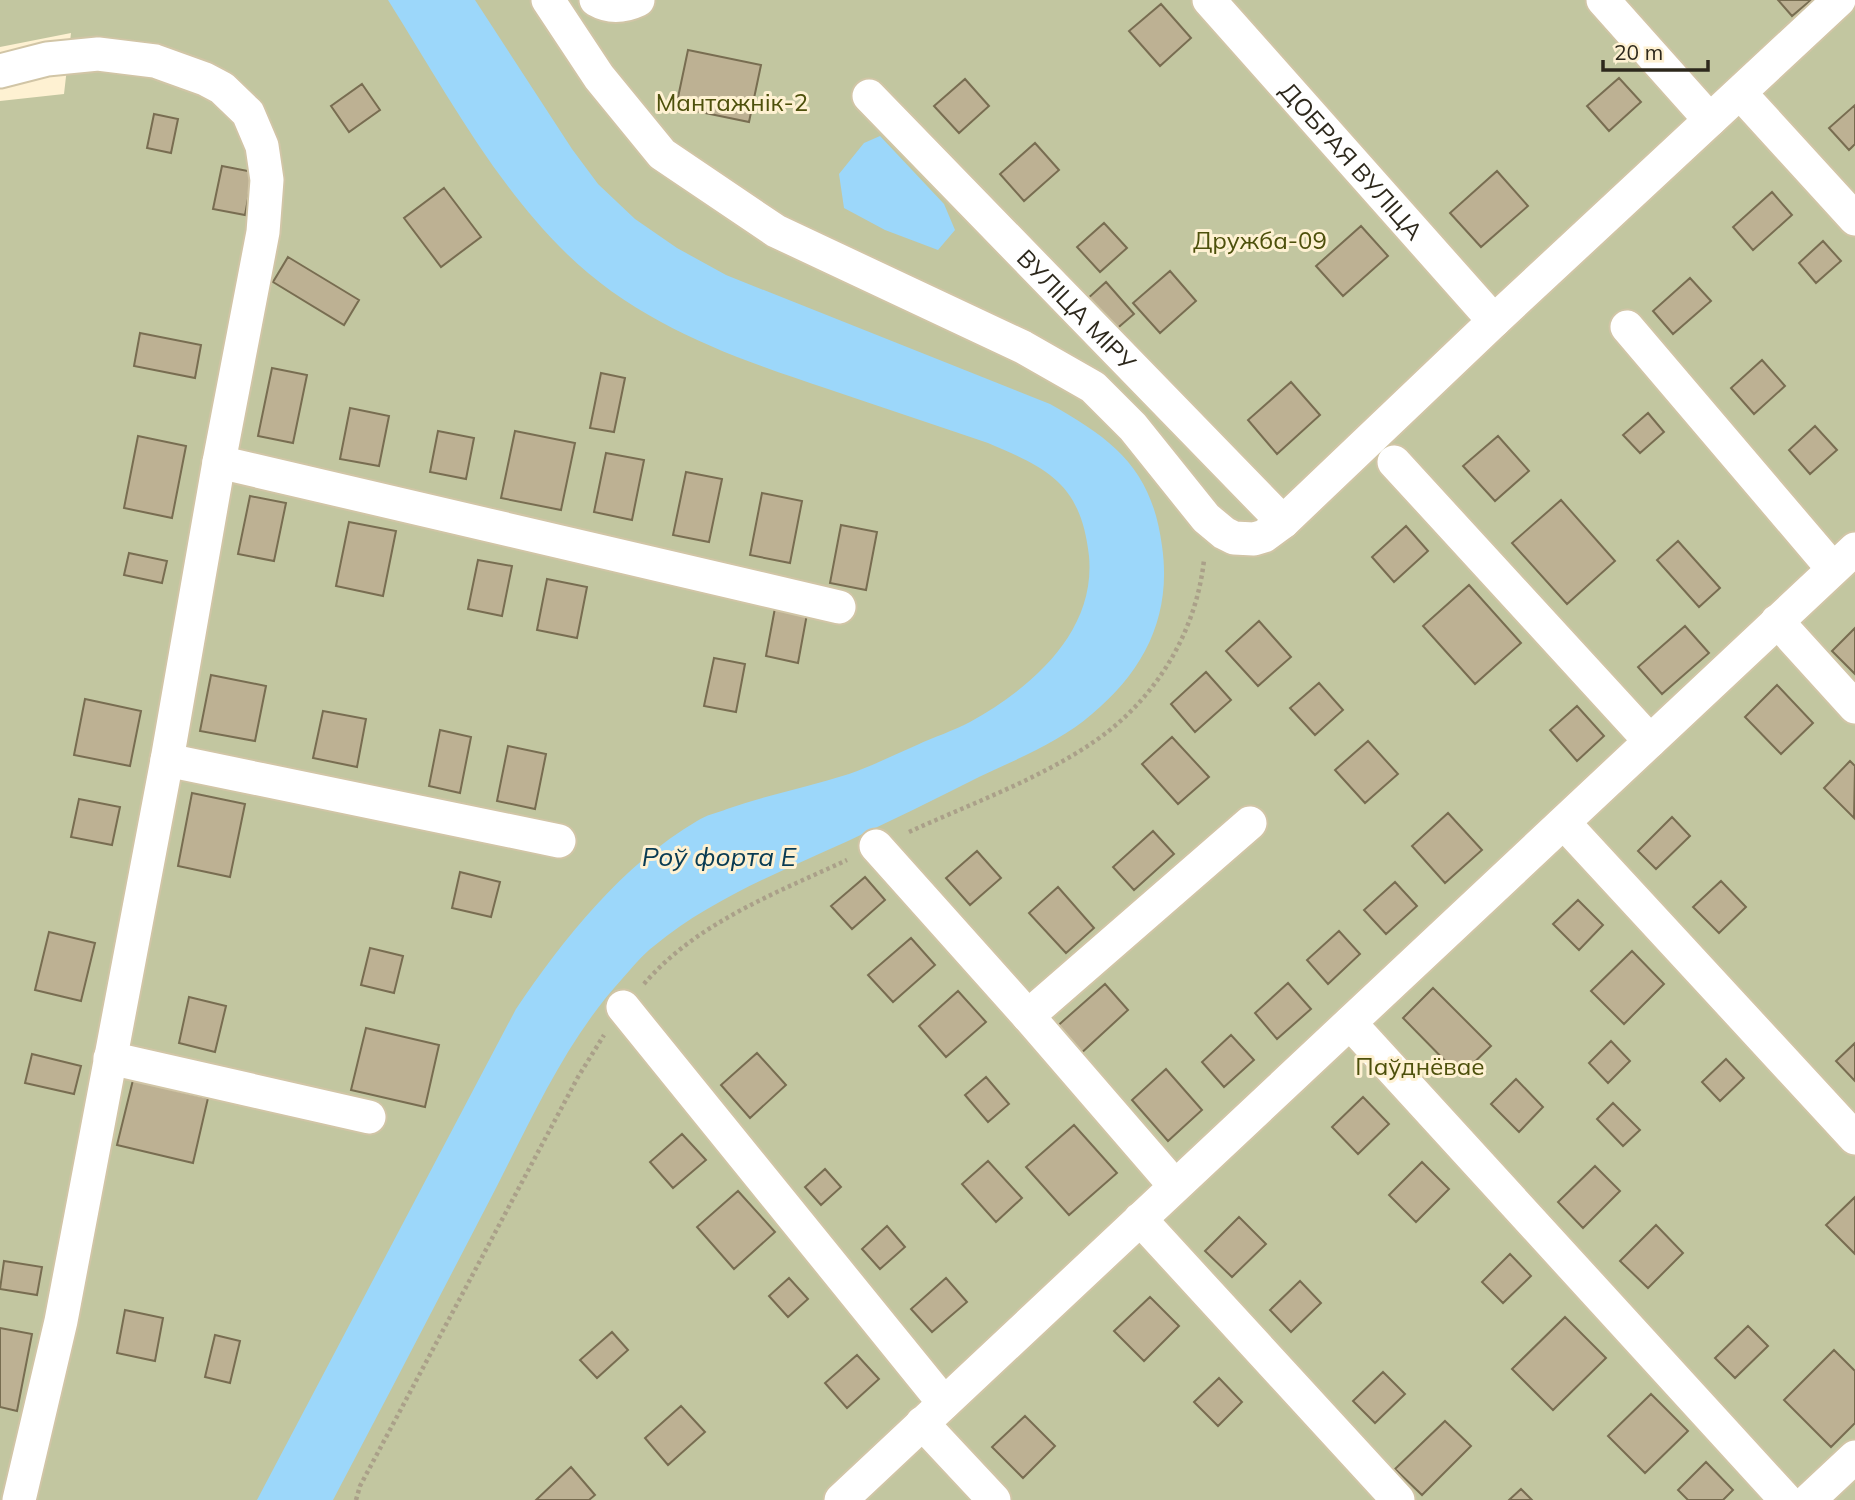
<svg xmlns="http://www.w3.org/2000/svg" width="1855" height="1500" viewBox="0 0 1855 1500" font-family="Mulish,sans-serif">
  <rect width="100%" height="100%" fill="#fef1d2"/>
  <path fill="#c2c6a0" d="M0,0h1855v1500h-1855v-1399l64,-7 7,-61 -71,14z"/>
  <path fill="#9cd7fa" d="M388,0h87l97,149 26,35 37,35 42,29 49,27 324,129c64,36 102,65 112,142 10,69 -17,124 -70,168 -32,28 -75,45 -113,63 -43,22 -87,43 -131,64 -66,30 -137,58 -194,105 -12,9 -22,22 -32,33 -55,60 -89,137 -126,209 -54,104 -108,208 -163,312h-76l259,-491c49,-72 105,-143 181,-188 9,-6 20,-8 30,-12 40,-14 81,-22 122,-35 23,-8 45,-19 68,-29 17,-8 36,-14 53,-23 61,-34 126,-89 119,-166 -8,-71 -39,-87 -101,-113 -53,-18 -107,-36 -160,-54 -94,-31 -188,-64 -261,-135 -74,-72 -124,-167 -179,-254z
    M880,136l64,68 11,26 -17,20 -53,-20 -41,-22 -5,-34 25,-31z"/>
  <path fill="#bdb193" stroke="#786d51" stroke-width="2" d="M1778,0h33l-19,16z
    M1161,4l30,34 -31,28 -31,-35z
    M688,50l73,15 -12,57 -73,-15z
    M1619,78l22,24 -32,29 -22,-25z
    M965,79l24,27 -30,27 -25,-27z
    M362,84l18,26 -31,22 -18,-26z
    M1855,105v39l-6,6 -20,-22z
    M154,114l24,5 -7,34 -24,-5z
    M1035,143l24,27 -35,31 -24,-27z
    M222,166l31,6 -8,43 -32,-6z
    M1497,171l31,35 -47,41 -31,-34z
    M444,188l37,49 -40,30 -37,-49z
    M1772,192l20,23 -39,35 -20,-23z
    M1104,223l23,25 -27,24 -23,-25z
    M1361,226l27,30 -45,40 -27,-30z
    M1823,241l18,20 -25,22 -17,-20z
    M288,257l71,43 -15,25 -71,-43z
    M1170,271l26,30 -36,32 -27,-30z
    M1690,278l21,23 -38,33 -20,-23z
    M1106,282l28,32 -20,17 -28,-31z
    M140,333l61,12 -6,33 -61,-12z
    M1762,360l23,26 -31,28 -23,-26z
    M272,368l35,7 -14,68 -35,-7z
    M601,373l24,5 -11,54 -24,-4z
    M1291,382l29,33 -43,39 -29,-34z
    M350,408l39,8 -10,50 -39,-7z
    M1648,413l16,19 -24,21 -17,-18z
    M1815,426l22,24 -27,24 -21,-24z
    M438,431l36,7 -8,41 -36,-7z
    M515,431l60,12 -14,67 -60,-12z
    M138,436l48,10 -14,72 -48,-10z
    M1498,436l31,35 -34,30 -32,-35z
    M606,453l38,7 -12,60 -38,-8z
    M686,472l36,7 -13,63 -36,-7z
    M762,493l40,8 -12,62 -40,-8z
    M250,496l36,7 -12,58 -36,-7z
    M1561,500l54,61 -48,43 -55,-61z
    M349,522l47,9 -13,65 -47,-10z
    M841,525l36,7 -11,58 -36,-7z
    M1406,526l22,25 -34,31 -22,-25z
    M1678,541l42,47 -21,19 -42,-47z
    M129,553l38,8 -5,22 -38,-8z
    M478,560l34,6 -10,50 -34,-7z
    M547,579l40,8 -10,51 -40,-8z
    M1469,585l52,58 -46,41 -52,-58z
    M775,608l32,6 -9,49 -32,-7z
    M1259,621l32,36 -33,29 -32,-35z
    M1685,626l24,27 -47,41 -24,-27z
    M1855,628v46l-23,-23z
    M714,658l31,6 -9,48 -32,-6z
    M1206,672l25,28 -36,32 -24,-28z
    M211,675l55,11 -11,55 -55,-10z
    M1319,683l24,27 -28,25 -25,-27z
    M1777,685l36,38 -32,31 -36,-37z
    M85,699l56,12 -11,55 -56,-11z
    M1577,706l27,30 -27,25 -27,-31z
    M323,711l43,8 -9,48 -44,-9z
    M440,730l31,7 -11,56 -31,-7z
    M1172,737l37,40 -31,27 -36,-40z
    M1368,741l30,33 -33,29 -30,-33z
    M508,746l38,8 -11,55 -38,-8z
    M1850,761l5,5 -1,52 -30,-30z
    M192,793l53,11 -15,73 -52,-11z
    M79,799l41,8 -8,38 -41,-8z
    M1448,813l34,37 -37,33 -33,-37z
    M1672,817l18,19 -34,33 -18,-18z
    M1153,831l21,23 -40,36 -21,-23z
    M977,851l24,27 -31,27 -24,-27z
    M460,872l40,10 -9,35 -39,-9z
    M865,877l20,23 -33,29 -21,-23z
    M1721,881l25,26 -27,26 -26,-26z
    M1395,882l22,24 -31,28 -22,-24z
    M1058,887l36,41 -28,25 -37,-40z
    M1578,900l25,25 -24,25 -26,-26z
    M1339,931l21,23 -32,30 -21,-24z
    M49,932l46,11 -14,58 -46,-11z
    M911,938l24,27 -42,37 -25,-27z
    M370,948l33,8 -9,37 -33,-8z
    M1632,951l32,33 -40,40 -33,-33z
    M1288,983l23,26 -34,30 -22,-26z
    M1105,984l23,26 -50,46 -24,-27z
    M1433,988l58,58 -31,30 -57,-58z
    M958,991l28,31 -40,35 -27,-31z
    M189,997l37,9 -11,46 -36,-9z
    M366,1028l73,17 -14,62 -74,-17z
    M1231,1035l23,25 -30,27 -22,-25z
    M1611,1041l19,20 -22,22 -19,-20z
    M1855,1043v38l-19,-20z
    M757,1053l29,32 -36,33 -29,-33z
    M32,1054l49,12 -7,28 -49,-11z
    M1726,1059l18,19 -24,23 -18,-19z
    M1166,1069l36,41 -34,31 -36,-41z
    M986,1077l23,27 -21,18 -23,-27z
    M1516,1079l27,28 -24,25 -28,-28z
    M133,1080l75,18 -15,65 -76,-18z
    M1363,1097l26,27 -31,30 -26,-27z
    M1613,1103l27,27 -17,16 -26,-27z
    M1074,1125l43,48 -48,42 -43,-48z
    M682,1134l24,26 -33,28 -23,-26z
    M988,1161l34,37 -26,24 -34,-38z
    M1422,1162l27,27 -33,33 -27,-27z
    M1595,1166l25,25 -37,37 -25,-26z
    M825,1169l16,18 -20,18 -16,-18z
    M738,1191l37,41 -41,37 -37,-42z
    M1855,1197v57l-29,-29z
    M1239,1217l27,27 -34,33 -27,-26z
    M1656,1225l27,28 -35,35 -28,-27z
    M887,1226l18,21 -25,22 -18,-20z
    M1510,1254l21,22 -28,27 -21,-21z
    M4,1261l38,6 -5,28 -37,-6z
    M789,1278l19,21 -20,18 -19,-21z
    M946,1278l21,24 -35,30 -21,-23z
    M1300,1281l21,22 -30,29 -21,-22z
    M1150,1297l29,29 -35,35 -30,-30z
    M125,1310l38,8 -8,43 -38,-8z
    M1565,1317l41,41 -53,52 -41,-41z
    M1748,1326l20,20 -33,32 -20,-20z
    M0,1328l32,6 -15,77 -17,-4z
    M612,1332l16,18 -31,28 -17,-18z
    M215,1335l25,6 -10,42 -25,-6z
    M1834,1350l21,21v52l-24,24 -47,-47z
    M857,1355l22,24 -32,29 -22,-25z
    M1383,1372l22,22 -30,29 -22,-22z
    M1219,1378l23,24 -24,24 -24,-24z
    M1651,1394l37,37 -43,42 -37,-37z
    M681,1406l24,26 -37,33 -23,-27z
    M1025,1416l30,30 -32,32 -31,-31z
    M1445,1421l26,25 -49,49 -27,-26z
    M1706,1462l27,28 -10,10h-35l-10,-10z
    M571,1467l24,28 -6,5h-53z
    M1521,1489l11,11h-23z"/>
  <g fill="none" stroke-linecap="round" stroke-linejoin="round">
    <g stroke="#d1c5a6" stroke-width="37">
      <g id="minor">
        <path d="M548,0l51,77 63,77 114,77 247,116 70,40 40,40 73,91 18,15 10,5 20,1 10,-3 19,-14 211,-201 345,-321"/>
        <path d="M596,0c14,8 27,7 42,0"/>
        <path id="s1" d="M1209,0l285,321"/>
        <path d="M1603,0l107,120"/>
        <path d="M0,71l47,-12 51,-5 57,7 50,18 17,9 26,25 14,33 5,34 -4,52 -44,230 -52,298 -106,561 -42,179"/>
        <path d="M1740,93l115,126"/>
        <path id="s2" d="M869,96l414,426"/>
        <path d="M1627,327l206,242"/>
        <path d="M219,462l620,145"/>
        <path d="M1394,462l256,279"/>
        <path d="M1777,621l78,86"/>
        <path d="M167,760l392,81"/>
        <path d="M1564,823l291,315"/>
        <path d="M876,846l152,170 147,170"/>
        <path d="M623,1007l321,396"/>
        <path d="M1028,1016l222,-193"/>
        <path d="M1350,1023l436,477"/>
        <path d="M110,1058l259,59"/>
        <path d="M1140,1219l258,281"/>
        <path d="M922,1423l72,77"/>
        <path d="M841,1500l1014,-951"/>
        <path d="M1809,1500l46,-43"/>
      </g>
    </g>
    <path stroke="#aaa089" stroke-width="4.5" stroke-dasharray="3.5 3.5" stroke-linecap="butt" d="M909,832c61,-28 131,-53 186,-91 60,-41 101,-108 109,-181
      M644,984c52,-61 132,-91 203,-124
      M356,1500l4,-14 218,-409 26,-42"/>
    <use href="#minor" stroke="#fff" stroke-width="33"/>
  </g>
  <g text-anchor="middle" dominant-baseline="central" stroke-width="6" stroke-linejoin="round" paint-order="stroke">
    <g font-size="24" fill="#4d500b" stroke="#fef1d2">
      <text x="732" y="102">Мантажнік-2</text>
      <text x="1260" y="240">Дружба-09</text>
      <text x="1420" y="1066">Паўднёвае</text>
    </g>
    <g font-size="24" fill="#2d281c" stroke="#fef1d2">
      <text stroke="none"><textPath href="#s1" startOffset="215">ДОБРАЯ ВУЛІЦА</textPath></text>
      <text stroke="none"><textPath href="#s2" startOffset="298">ВУЛІЦА МІРУ</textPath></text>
    </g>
    <g font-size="26" font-style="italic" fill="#093b53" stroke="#fef1d2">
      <text x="719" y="856">Роў форта Е</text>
    </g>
  </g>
  <path d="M1603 60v10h105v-10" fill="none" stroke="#2d281c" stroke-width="3.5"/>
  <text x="1614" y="60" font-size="21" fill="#2d281c" stroke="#fef1d2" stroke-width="5" paint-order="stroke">20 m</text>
</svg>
